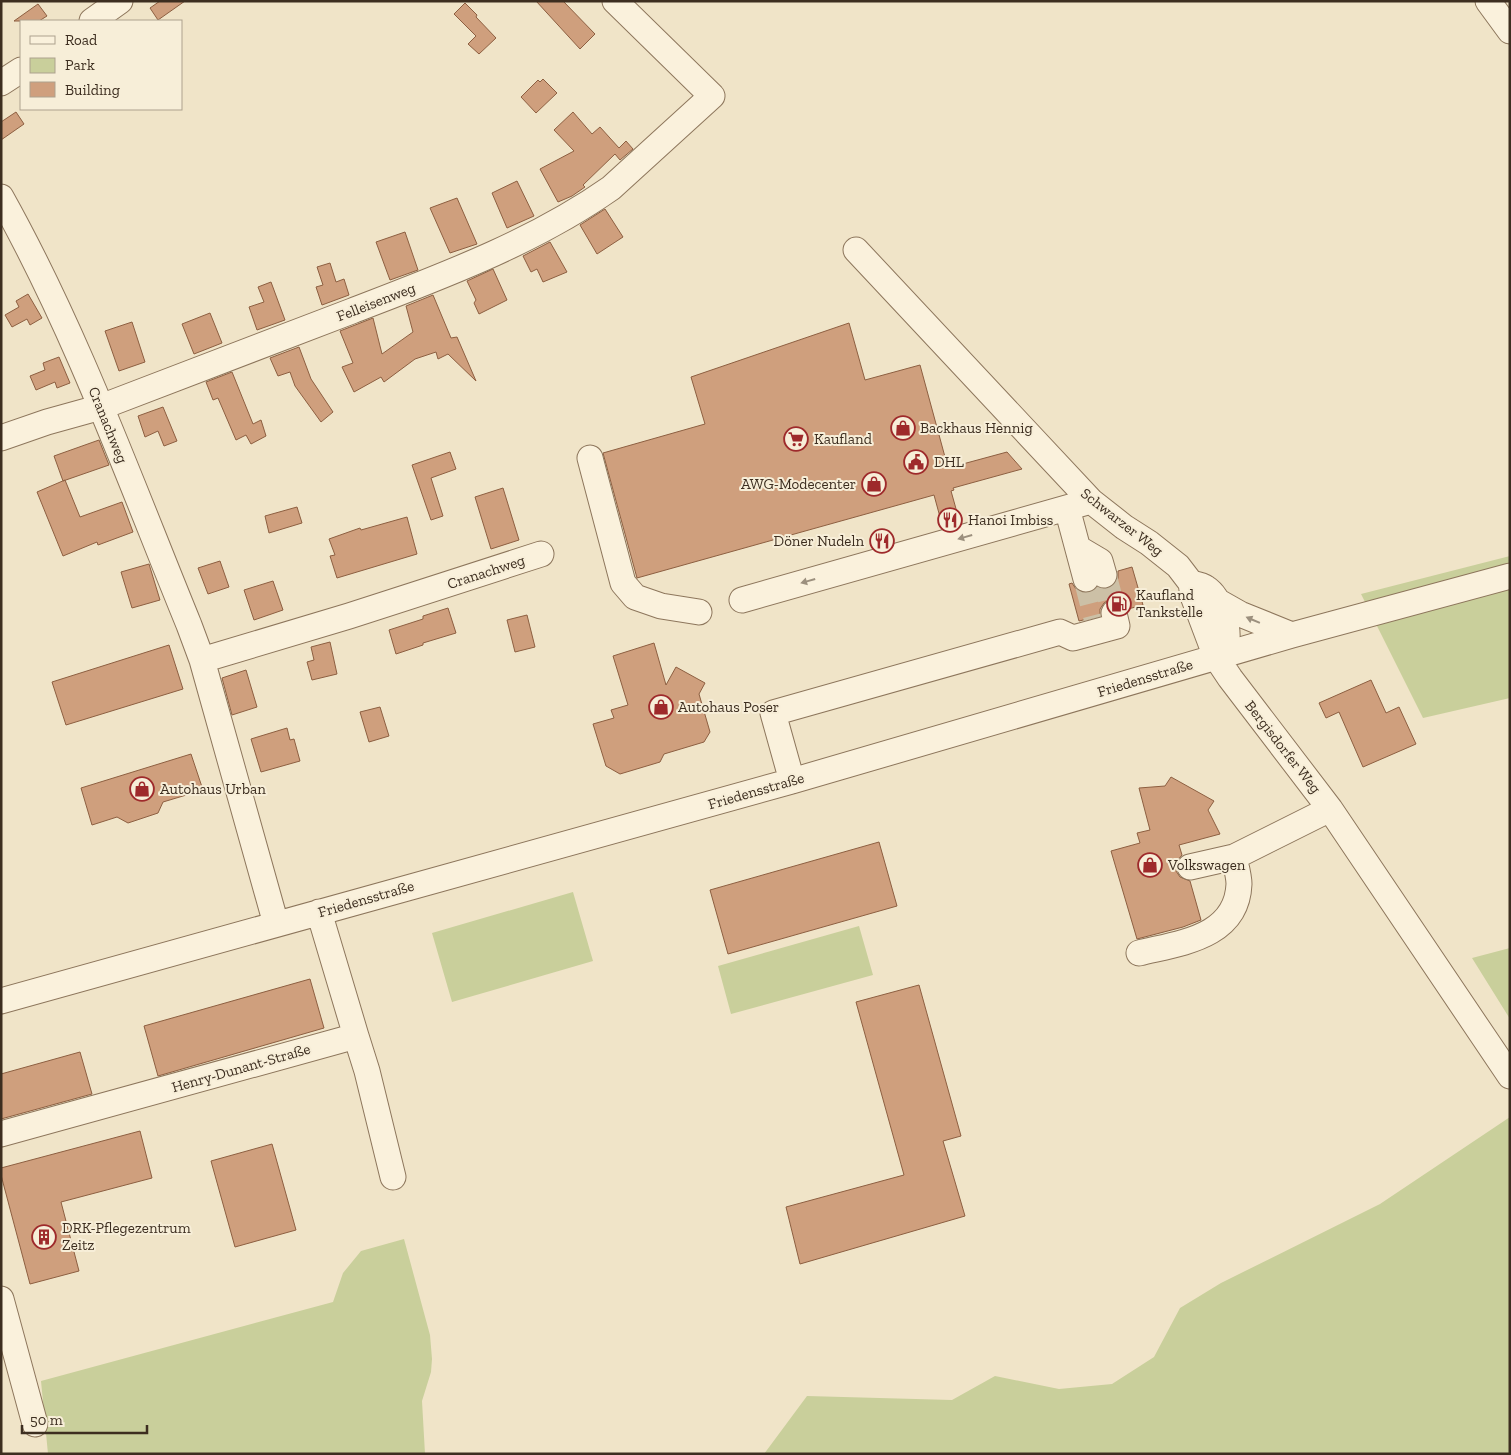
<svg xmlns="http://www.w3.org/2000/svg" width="1511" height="1455" viewBox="0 0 1511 1455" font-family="'Zilla Slab',serif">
  <rect width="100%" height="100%" fill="#f0e4c8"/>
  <path fill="#c9cf9b" d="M1510,556v142l-87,20 -62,-124z
    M573,892l20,69 -141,41 -20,-69z
    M859,926l14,49 -142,39 -13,-48z
    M1510,948v71l-38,-61z
    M1510,1117v337h-746l43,-58 145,4 43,-24 64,13 53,-5 42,-27 26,-49 41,-25 159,-79z
    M404,1239l26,96 2,24 -1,13 -9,29 3,53h-377l-7,-73 292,-79 10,-29 18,-22z"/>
  <path fill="#cf9f7d" stroke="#8d5f41" d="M160,1h25l-27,19 -8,-12z
    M536,1h27l32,33 -15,15z
    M465,3l12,12 -1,2 20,21 -17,16 -11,-10 8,-8 -22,-22z
    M38,4l9,12 -8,5h-25z
    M543,79l14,14 -21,20 -15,-16 17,-17 2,2z
    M16,112l8,12 -23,16v-18z
    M573,112l19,22 8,-7 19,21 7,-7 7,8 -13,11 -5,-6 -32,31 2,2 -13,9 -14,6 -18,-33 34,-18 -20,-21z
    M517,181l17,35 -27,12 -15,-35z
    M457,198l20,46 -27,9 -20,-45z
    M605,209l18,28 -26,17 -17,-29z
    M405,232l13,38 -28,10 -14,-38z
    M550,242l17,30 -24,10 -6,-13 -6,3 -8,-16z
    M330,263l6,19 8,-3 5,16 -27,10 -6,-18 7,-2 -6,-18z
    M493,269l14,31 -28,14 -5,-11 2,-3 -9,-19z
    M271,282l14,38 -28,10 -8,-23 15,-5 -6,-15z
    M28,294l14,24 -12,7 -3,-6 -15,8 -7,-12 14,-8 -3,-6z
    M433,295l18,43 6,-1 19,44 -28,-27 -10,5 -2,-7 -21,7 -31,23 -3,-5 -27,15 -12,-25 11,-4 -13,-32 33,-13 9,36 31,-22 -7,-26z
    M210,313l12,30 -28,11 -12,-30z
    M132,322l13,40 -26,9 -14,-40z
    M849,323l16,57 55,-15 28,103 59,-16 15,17 -69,19 1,2 -3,1 9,32 -17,5 -9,-33 -297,83 -34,-125 102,-29 -14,-47z
    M299,347l12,32 22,33 -12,10 -26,-36 -5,-14 -12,4 -8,-18z
    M59,357l11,26 -13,5 -2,-6 -19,8 -6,-14 15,-6 -2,-7z
    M232,372l21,52 8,-4 5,16 -15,8 -5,-9 -10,5 -18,-42 -5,2 -7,-18z
    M163,407l14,34 -13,5 -6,-15 -13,6 -7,-21z
    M99,440l10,25 -46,16 -9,-25z
    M450,452l6,17 -25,9 12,38 -12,4 -19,-55z
    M65,480l15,37 42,-15 11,30 -35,13 -1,-3 -34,14 -26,-64z
    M503,488l16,52 -28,9 -16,-52z
    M297,507l5,16 -33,10 -4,-17z
    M407,517l10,37 -80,24 -7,-22 5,-1 -6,-16 31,-11 1,2z
    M220,561l9,26 -21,7 -10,-26z
    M149,564l11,36 -28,8 -11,-36z
    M1132,567l11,38 -15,4 -4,-6 -5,-4h-9l-6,4 -4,6v7l-21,5 -10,-37 3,-1 4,6 7,4h7l7,-6 10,2 8,-4 3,-7v-7z
    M273,581l10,29 -29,10 -10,-30z
    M448,608l8,25 -33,10v2l-27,9 -7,-24 34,-11v-3z
    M527,615l8,32 -20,5 -8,-32z
    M330,642l7,32 -25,6 -5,-18 7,-2 -3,-13z
    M654,643l12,42 10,-18 29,16 -6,11 11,38 -6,10 -40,12 -4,8 -40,12 -14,-8 -13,-42 21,-6 -3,-8 17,-5 -15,-49z
    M169,645l14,44 -117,36 -14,-43z
    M246,670l11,37 -25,8 -10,-37z
    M1371,680l15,33 13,-6 17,37 -53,23 -24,-55 -13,6 -7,-15z
    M380,707l9,29 -20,6 -9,-30z
    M287,728l3,12 4,-1 6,22 -39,11 -10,-33z
    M191,754l12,36 -40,12 -5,11 -30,10 -11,-6 -25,8 -11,-37z
    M1171,777l43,24 -6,9 12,24 -41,11 3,10 -6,7v9l4,6 10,4 11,39 -18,7 -46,12 -26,-88 29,-8 -3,-10 13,-3 -11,-42 26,-2z
    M879,842l18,64 -169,48 -18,-64z
    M310,979l14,49 -166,48 -14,-50z
    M919,985l42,151 -18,5 22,75 -165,48 -14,-57 118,-32 -48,-173z
    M80,1052l12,42 -91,25v-45z
    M140,1131l12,47 -91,24 18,69 -49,13 -29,-109v-7z
    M272,1144l24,86 -61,17 -24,-86z"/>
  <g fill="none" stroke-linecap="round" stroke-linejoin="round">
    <path stroke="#ccc0a6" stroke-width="25" stroke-dasharray="25 12" stroke-linecap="butt" d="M1104,575l10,38
      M1086,579l10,39"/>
    <g stroke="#8d765c" stroke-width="27">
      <path id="minor" d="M1488,1l22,30
        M92,21l28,-20
        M1,83l20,-13
        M1,197c76,136 129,284 188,428l13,35 74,264
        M856,250l235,251 33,26 25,16 29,23 13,17 2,13 23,61 14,21 100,131 180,267
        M1,438l46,-16 54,-15c83,-32 167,-64 251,-96 88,-34 181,-68 259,-123l101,-92 -97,-95
        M590,458l33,125 12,14 26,9 38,6
        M1067,508l19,71
        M1078,548l22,13 4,14
        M1191,583c5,1 11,2 15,5 14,9 27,45 18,61 -2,3 -6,6 -8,8
        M742,600l349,-99
        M1217,601l23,13 52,21
        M202,660l147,-44 192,-62
        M792,781l-19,-68 287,-81 13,6 44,-12 -3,-13
        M1190,867l44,-10 96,-48
        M1139,953c40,-10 98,-15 100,-69 0,-8 -3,-18 -5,-27
        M1,1001l791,-220 500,-146 218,-59
        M356,1036l11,35 26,106
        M1,1134l355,-98 -37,-124
        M1,1299l34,125"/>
    </g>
    <use href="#minor" stroke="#faf1dc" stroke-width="25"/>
  </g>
  <defs><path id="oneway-solid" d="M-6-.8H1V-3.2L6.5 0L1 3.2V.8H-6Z" transform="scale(1.25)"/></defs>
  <g fill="#9c907e">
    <use href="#oneway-solid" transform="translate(965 537) rotate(164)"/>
    <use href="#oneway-solid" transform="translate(808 581) rotate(164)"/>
    <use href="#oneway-solid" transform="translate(1253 620) rotate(-157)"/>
  </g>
  <defs>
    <g id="shop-ring" transform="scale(1.25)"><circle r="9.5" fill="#f7eed8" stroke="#9e2a2b" stroke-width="1.5"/><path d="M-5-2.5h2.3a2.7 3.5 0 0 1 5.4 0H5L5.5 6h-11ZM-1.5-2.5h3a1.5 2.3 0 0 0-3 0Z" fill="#9e2a2b"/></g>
    <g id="supermarket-ring" transform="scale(1.25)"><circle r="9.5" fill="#f7eed8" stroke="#9e2a2b" stroke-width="1.5"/><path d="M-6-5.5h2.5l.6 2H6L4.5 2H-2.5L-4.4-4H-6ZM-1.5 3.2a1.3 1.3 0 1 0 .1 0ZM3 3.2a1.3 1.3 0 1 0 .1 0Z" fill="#9e2a2b"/></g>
    <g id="civic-ring" transform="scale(1.25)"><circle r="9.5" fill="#f7eed8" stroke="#9e2a2b" stroke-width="1.5"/><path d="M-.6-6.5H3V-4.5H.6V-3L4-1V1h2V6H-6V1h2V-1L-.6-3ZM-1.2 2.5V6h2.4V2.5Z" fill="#9e2a2b"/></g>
    <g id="restaurant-ring" transform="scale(1.25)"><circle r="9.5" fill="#f7eed8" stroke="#9e2a2b" stroke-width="1.5"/><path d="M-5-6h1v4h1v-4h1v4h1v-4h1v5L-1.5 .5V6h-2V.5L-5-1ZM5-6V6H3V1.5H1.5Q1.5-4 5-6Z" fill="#9e2a2b"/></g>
    <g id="fuel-ring" transform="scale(1.25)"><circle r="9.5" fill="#f7eed8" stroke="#9e2a2b" stroke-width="1.5"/><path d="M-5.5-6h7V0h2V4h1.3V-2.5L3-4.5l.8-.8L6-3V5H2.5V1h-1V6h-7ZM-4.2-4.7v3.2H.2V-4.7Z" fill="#9e2a2b"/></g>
    <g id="building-ring" transform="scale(1.25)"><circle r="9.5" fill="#f7eed8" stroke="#9e2a2b" stroke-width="1.5"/><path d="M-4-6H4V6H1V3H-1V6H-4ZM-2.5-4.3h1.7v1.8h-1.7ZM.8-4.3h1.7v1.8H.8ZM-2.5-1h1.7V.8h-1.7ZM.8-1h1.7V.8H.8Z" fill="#9e2a2b"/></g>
  </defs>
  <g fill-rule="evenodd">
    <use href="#shop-ring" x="903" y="428"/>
    <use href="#supermarket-ring" x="796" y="439"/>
    <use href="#civic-ring" x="916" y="462"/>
    <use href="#shop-ring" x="874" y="484"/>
    <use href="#restaurant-ring" x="950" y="520"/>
    <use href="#restaurant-ring" x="882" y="541"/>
    <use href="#fuel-ring" x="1119" y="604"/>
    <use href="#shop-ring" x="661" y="707"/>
    <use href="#shop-ring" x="142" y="789"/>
    <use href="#shop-ring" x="1150" y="865"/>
    <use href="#building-ring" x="44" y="1237"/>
  </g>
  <g text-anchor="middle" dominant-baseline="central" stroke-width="4" stroke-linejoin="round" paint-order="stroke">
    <g font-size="15" fill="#3d2e20" stroke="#f7eed8">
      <text transform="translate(376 302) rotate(-21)">Felleisenweg</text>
      <text transform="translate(108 425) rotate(68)">Cranachweg</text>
      <text transform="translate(1122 522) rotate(38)">Schwarzer Weg</text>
      <text transform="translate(486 572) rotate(-18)">Cranachweg</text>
      <text transform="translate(1145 678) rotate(-17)">Friedensstraße</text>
      <text transform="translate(1283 747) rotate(52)">Bergisdorfer Weg</text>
      <text transform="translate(756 791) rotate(-16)">Friedensstraße</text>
      <text transform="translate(366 899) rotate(-16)">Friedensstraße</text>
      <text transform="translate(241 1068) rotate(-16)">Henry-Dunant-Straße</text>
    </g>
    <g font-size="15" fill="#3d2e20" stroke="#f7eed8" text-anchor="start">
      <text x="920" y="428">Backhaus Hennig</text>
      <text x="814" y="439">Kaufland</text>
      <text x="934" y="462">DHL</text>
      <text x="856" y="484" text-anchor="end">AWG-Modecenter</text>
      <text x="968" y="520">Hanoi Imbiss</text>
      <text x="864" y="541" text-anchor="end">Döner Nudeln</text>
      <text x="1136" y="595">Kaufland<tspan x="1136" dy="17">Tankstelle</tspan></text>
      <text x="678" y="707">Autohaus Poser</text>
      <text x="160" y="789">Autohaus Urban</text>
      <text x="1168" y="865">Volkswagen</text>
      <text x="62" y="1228">DRK-Pflegezentrum<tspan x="62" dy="17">Zeitz</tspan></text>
    </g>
  </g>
  <rect width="1511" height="1455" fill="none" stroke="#3d2e20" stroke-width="5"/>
  <rect x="20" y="20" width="162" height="90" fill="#f7eed8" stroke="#ada18e"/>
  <rect x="30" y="36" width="25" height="8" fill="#faf1dc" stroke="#ada18e"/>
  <text x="65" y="45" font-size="15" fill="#3d2e20">Road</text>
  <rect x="30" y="58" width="25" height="15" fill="#c9cf9b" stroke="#ada18e"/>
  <text x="65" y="70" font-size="15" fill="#3d2e20">Park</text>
  <rect x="30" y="82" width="25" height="15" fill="#cf9f7d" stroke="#ada18e"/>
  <text x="65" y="95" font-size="15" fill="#3d2e20">Building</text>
  <path d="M22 1425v8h125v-8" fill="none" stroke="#3d2e20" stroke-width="2.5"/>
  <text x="30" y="1425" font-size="15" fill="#3d2e20" stroke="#f7eed8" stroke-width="4" paint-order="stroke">50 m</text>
</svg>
